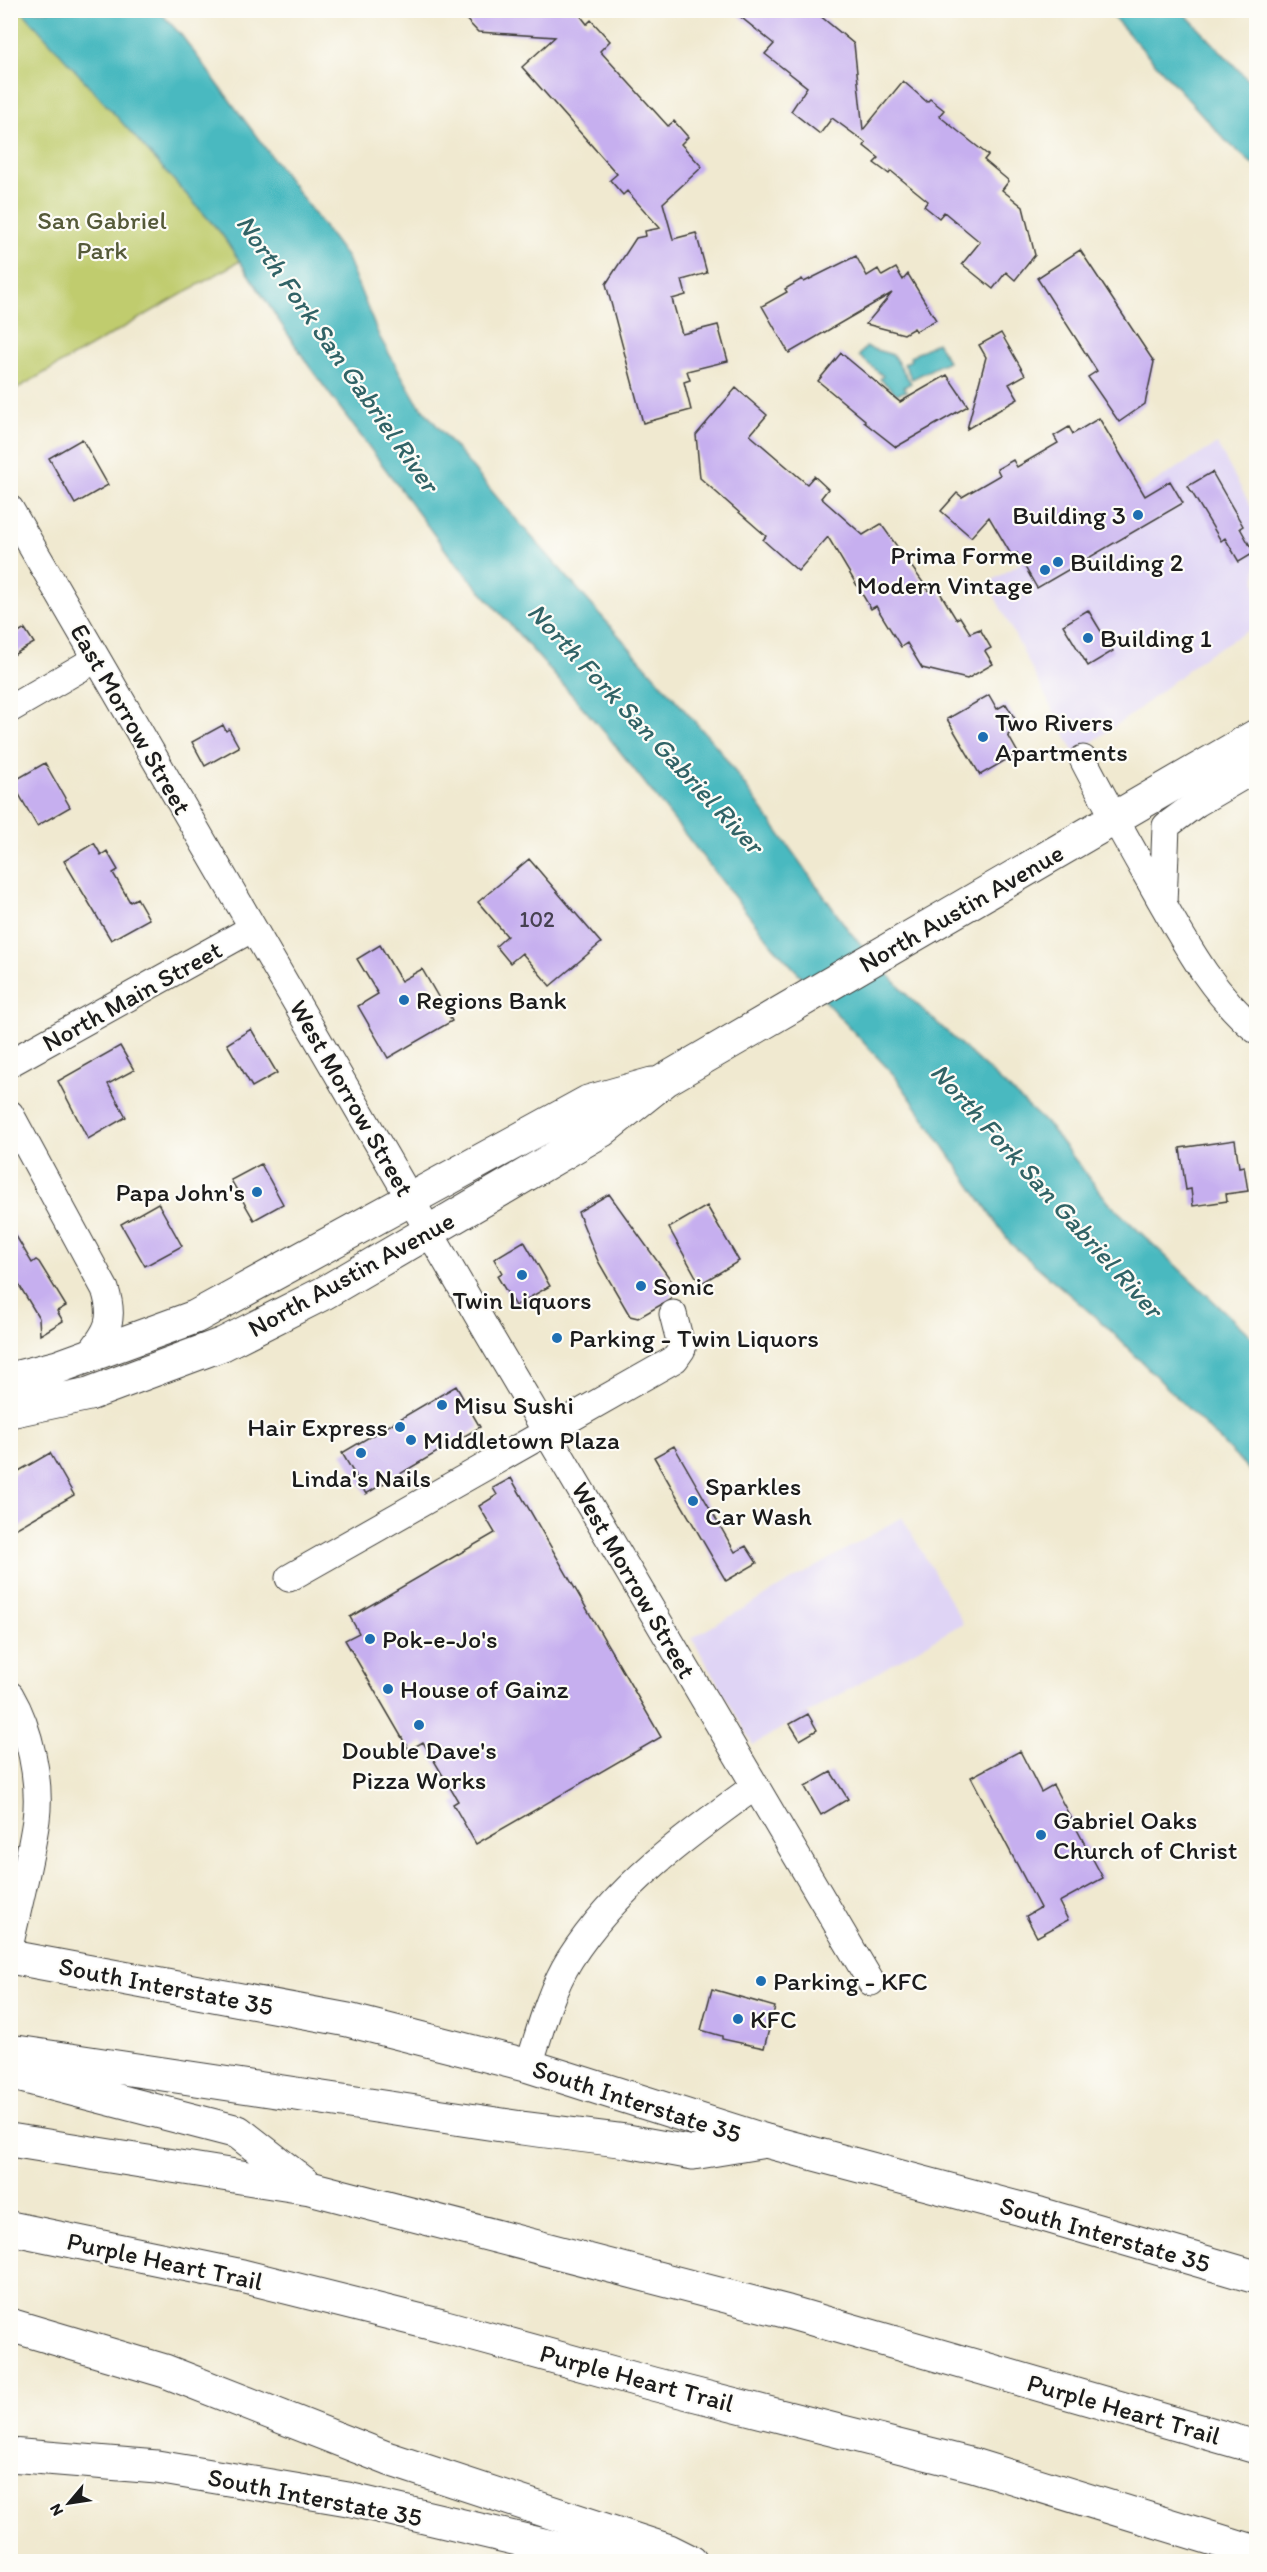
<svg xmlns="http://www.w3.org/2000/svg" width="1267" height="2572" viewBox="0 0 1267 2572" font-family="Itim,sans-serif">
  <rect width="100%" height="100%" fill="#fdfcf7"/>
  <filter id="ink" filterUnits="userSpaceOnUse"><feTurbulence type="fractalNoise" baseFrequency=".0167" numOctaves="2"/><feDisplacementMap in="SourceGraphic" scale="12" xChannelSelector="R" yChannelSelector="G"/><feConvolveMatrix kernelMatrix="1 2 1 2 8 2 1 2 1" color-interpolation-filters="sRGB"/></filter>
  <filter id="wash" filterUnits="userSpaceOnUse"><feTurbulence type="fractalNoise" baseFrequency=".008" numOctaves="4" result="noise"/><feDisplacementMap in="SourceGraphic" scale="24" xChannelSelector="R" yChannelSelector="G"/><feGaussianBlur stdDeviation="1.35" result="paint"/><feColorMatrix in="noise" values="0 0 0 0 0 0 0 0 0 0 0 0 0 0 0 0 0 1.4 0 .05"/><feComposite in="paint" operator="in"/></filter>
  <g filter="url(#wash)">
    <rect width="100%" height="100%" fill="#f0e9d0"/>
    <path fill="#dfd4f5" d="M1217,444l39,72v110l-51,30 -70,56 -60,42 -87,-171z
      M902,1517l61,106 -210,122 -61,-107z"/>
    <path fill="#c0cc6e" stroke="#6e7445" stroke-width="1.5" d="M22,10l199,223 19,28 -229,131 -1,-381z"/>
    <path fill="#4ab9c0" stroke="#336a6e" stroke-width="1.5" d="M22,11h137l23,25 165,222 32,78 38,66 83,99 218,247 131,183 59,65 140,129 61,78 147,138v136l-149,-150 -96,-83 -116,-168 -122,-130 -166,-211 -157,-179 -141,-190 -88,-133z
      M1108,11h74l74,77v79l-31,-27z
      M937,342l11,19 -36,18 -8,-15 7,-4 -1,-3z
      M866,347l27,8 18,28 -7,4 3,4 -10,3 -17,-15 3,-3 -24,-20z"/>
    <g id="blocks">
      <path fill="#c6afef" d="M457,10h119l11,14 4,-4 19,21 -10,10 68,75 6,-5 14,16 -7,7 21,23 -39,36 10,36 23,-6 11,40 -25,7 4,15 -14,4 10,35 36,-9 10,36 -41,10 3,9 -6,2 7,28 -48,13 -37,-139 30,-46 10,-2 -1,-5 15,-3 -33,-37 -4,4 -13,-15 7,-6 -95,-107 33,-30 -77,-5z
        M732,10h81l41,34 9,86 40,-49 24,21 3,-3 14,11 -5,6 49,39 -4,5 25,21 -7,9 21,17 12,48 -20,25 -9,-8 -13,17 -31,-25 18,-22 -36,-30 -5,6 -15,-12 4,-5 -37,-30 -2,3 -15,-11 5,-5 -15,-12 2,-3 -34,-25 -12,16 -29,-23 16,-24 -42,-33 9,-10z
        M1080,250l74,112 -9,42 -26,18 -31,-45 9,-6 -60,-93z
        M856,256l11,20 11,-7 4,7 14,-8 7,12 5,-6 28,46 -20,11 -2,-3 -10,6 -38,-10 26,-31 -103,60 -27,-47 25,-14 -2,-3 17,-10 2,3z
        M1001,333l24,42 -16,9 9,15 -51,30 19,-72 -7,-12z
        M841,353l59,49 47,-27 21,31 -72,41 -32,-25 1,-2 -47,-39z
        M736,388l31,27 -17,20 57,49 7,-8 14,13 -7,9 42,37 18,-11 48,67 7,-5 20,33 4,-2 10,16 10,-4 11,19 -6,3 8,13 -26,15 -45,-11 -15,-25 -6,4 -25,-41 -5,3 -43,-72 -30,34 -35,-31 3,-4 -66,-58 -4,-43z
        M1099,418l46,78 25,-15 13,22 -146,85 -20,-35 -5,3 -23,-39 -18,20 -30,-26 16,-18 5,4 38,-22 -3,-6 16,-9 4,7 41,-24 -4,-7 15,-9 4,7z
        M82,439l26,46 -33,19 -26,-46z
        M1212,472l31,54 -3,2 14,25 -15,9 -14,-24 -4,3 -33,-55z
        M1088,610l25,41 -25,15 -25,-41z
        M25,629l9,14 -24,14v-19z
        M989,695l8,14 9,-5 14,23 -12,8 10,18 -38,22 -33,-56z
        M223,725l3,6 3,-2 10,18 -34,19 -13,-24z
        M45,763l25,44 -33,19 -25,-44z
        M94,843l7,12 6,-4 11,19 -5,3 17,29 7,-4 12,21 -38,21 -47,-79z
        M529,859l72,84 -51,43 -28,-33 -12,10 -14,-17 11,-10 -29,-34z
        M380,945l21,36 21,-12 30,52 -64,37 -30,-52 20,-12 -21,-35z
        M251,1029l26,44 -25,14 -25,-43z
        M120,1046l14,24 -26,14 18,33 -38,22 -30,-58z
        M1235,1140l4,27 5,-1 4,25 -22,3 1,7 -34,5 -2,-17 -5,1 -6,-42z
        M261,1164l22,40 -29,16 -23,-40z
        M609,1194l64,89 -2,16 -33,19 -8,-2 -32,-55 -20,-49z
        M158,1203l24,43 -37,20 -24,-42z
        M707,1206l32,55 -39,23 -31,-56z
        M10,1226l22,37 4,-3 3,2 27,44 -9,5 6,10 -23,14 -1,-17 -29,-48z
        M524,1241l26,45 -35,20 -18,-30 5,-3 -8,-14z
        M456,1386l24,41 -114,67 -24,-41z
        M674,1446l61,106 11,-6 11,17 -31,18 -72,-124z
        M50,1453l24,42 -64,37v-56z
        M511,1478l150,259 -185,107 -23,-40 5,-3 -35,-59 -14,8 -64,-110 14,-7 -9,-16 145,-84 -16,-27 18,-11 -4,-7z
        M808,1714l9,16 -17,10 -10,-16z
        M1020,1751l21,41 12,-7 50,93 -44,24 9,18 -31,17 -11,-21 14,-8 -69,-131z
        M831,1772l17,27 -27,16 -16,-28z
        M712,1989l63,18 -11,41 -42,-9v-3l-21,-6z"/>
    </g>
  </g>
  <g filter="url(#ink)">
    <use href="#blocks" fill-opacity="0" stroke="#3c3b37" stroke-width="1.5"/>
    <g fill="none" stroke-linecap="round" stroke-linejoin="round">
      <g stroke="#3c3b37" stroke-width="29">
        <path id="minor" d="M10,509l478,824 383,649
          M10,709l86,-50
          M1083,759c24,47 50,92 76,138 28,49 53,96 97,133
          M1163,904l3,-78 31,-23 51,-30 8,-10
          M10,1063l243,-135
          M10,1114l95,175c10,31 3,42 -17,67
          M289,1578l386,-219 7,-10 -9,-35
          M10,1695c20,34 31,86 26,125 -6,41 -17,82 -26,123
          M529,2066c11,-36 21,-75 41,-107 47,-73 116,-123 184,-172"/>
      </g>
      <g stroke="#3c3b37" stroke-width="35">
        <path id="major" d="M10,1379l48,-12 137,-50 393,-215 64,-18
          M10,1411l79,-17 134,-50 101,-51 277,-162 64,-51 591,-344
          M10,1957l338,63 181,46 237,75 274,73 216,63
          M10,2455l147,12 191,32 268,63"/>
      </g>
      <g stroke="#3c3b37" stroke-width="35">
        <path id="highway" d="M10,2051l512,77 105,13 66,12 73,-12
          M10,2073l228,59 68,53
          M10,2140l300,48 478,124 468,135
          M10,2228l232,48 200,50 211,58 320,81 283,87
          M10,2325l155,46 224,88 280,92 22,11"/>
      </g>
      <use href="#minor" stroke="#fff" stroke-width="27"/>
      <use href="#major" stroke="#fff" stroke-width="33"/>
      <use href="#highway" stroke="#fff" stroke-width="33"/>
    </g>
  </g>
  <g fill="#1f6fb2" stroke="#fdfcf7" stroke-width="2">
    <circle cx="1138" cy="515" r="6"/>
    <circle cx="1058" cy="562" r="6"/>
    <circle cx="1045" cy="570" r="6"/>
    <circle cx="1088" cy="638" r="6"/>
    <circle cx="983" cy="737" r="6"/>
    <circle cx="404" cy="1000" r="6"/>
    <circle cx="257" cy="1192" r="6"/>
    <circle cx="522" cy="1275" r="6"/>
    <circle cx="641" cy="1286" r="6"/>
    <circle cx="557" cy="1338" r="6"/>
    <circle cx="442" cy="1405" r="6"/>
    <circle cx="400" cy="1427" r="6"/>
    <circle cx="411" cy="1440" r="6"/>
    <circle cx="361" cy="1453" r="6"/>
    <circle cx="693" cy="1501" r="6"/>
    <circle cx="370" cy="1639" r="6"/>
    <circle cx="388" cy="1689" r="6"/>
    <circle cx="419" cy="1725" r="6"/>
    <circle cx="1041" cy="1835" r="6"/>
    <circle cx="761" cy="1981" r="6"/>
    <circle cx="738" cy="2019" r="6"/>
  </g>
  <g text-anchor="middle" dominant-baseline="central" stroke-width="4.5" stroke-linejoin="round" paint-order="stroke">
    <g font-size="22" fill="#464151">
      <text x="537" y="919">102</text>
    </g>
    <g font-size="26" fill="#555a39" stroke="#fdfcf7">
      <text x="102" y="220">San Gabriel<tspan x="102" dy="30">Park</tspan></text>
    </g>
    <g font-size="26" fill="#1c1c1c" stroke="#fdfcf7" text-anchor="start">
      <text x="1126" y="515" text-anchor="end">Building 3</text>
      <text x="1033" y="555" text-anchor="end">Prima Forme<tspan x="1033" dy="30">Modern Vintage</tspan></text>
      <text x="1070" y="562">Building 2</text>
      <text x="1100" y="638">Building 1</text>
      <text x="995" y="722">Two Rivers<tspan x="995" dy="30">Apartments</tspan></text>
      <text x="416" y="1000">Regions Bank</text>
      <text x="245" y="1192" text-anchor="end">Papa John's</text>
      <text x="653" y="1286">Sonic</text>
      <text x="522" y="1300" text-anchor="middle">Twin Liquors</text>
      <text x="569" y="1338">Parking - Twin Liquors</text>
      <text x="454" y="1405">Misu Sushi</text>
      <text x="388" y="1427" text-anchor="end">Hair Express</text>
      <text x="423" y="1440">Middletown Plaza</text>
      <text x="361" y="1478" text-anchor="middle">Linda's Nails</text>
      <text x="705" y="1486">Sparkles<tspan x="705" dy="30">Car Wash</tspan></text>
      <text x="382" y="1639">Pok-e-Jo's</text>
      <text x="400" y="1689">House of Gainz</text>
      <text x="419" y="1750" text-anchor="middle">Double Dave's<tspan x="419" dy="30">Pizza Works</tspan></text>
      <text x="1053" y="1820">Gabriel Oaks<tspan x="1053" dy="30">Church of Christ</tspan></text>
      <text x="773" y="1981">Parking - KFC</text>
      <text x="750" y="2019">KFC</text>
    </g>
    <g font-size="26" fill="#1c1c1c" stroke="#fdfcf7">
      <text transform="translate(131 719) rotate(60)">East Morrow Street</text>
      <text transform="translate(961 908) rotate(-30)">North Austin Avenue</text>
      <text transform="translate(132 996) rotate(-29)">North Main Street</text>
      <text transform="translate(352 1098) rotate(60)">West Morrow Street</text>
      <text transform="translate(351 1274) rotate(-29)">North Austin Avenue</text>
      <text transform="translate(634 1580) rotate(60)">West Morrow Street</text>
      <text transform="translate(166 1986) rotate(11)">South Interstate 35</text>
      <text transform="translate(637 2101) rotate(18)">South Interstate 35</text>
      <text transform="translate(1105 2234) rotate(16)">South Interstate 35</text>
      <text transform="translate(165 2261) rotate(12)">Purple Heart Trail</text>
      <text transform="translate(637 2378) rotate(15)">Purple Heart Trail</text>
      <text transform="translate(1124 2409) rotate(16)">Purple Heart Trail</text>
      <text transform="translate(315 2497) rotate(11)">South Interstate 35</text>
    </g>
    <g font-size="27" font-style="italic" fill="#316366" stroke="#fdfcf7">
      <text transform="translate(338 353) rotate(55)">North Fork San Gabriel River</text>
      <text transform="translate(646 728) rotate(47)">North Fork San Gabriel River</text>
      <text transform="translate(1047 1190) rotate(48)">North Fork San Gabriel River</text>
    </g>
  </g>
  <rect width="1267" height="2572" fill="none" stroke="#fdfcf7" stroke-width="36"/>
  <g transform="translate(69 2503) rotate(241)" stroke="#fdfcf7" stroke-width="4.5" paint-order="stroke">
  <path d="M0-4.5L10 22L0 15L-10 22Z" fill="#1c1c1c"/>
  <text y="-9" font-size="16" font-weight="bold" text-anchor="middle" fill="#1c1c1c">N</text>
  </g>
</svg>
